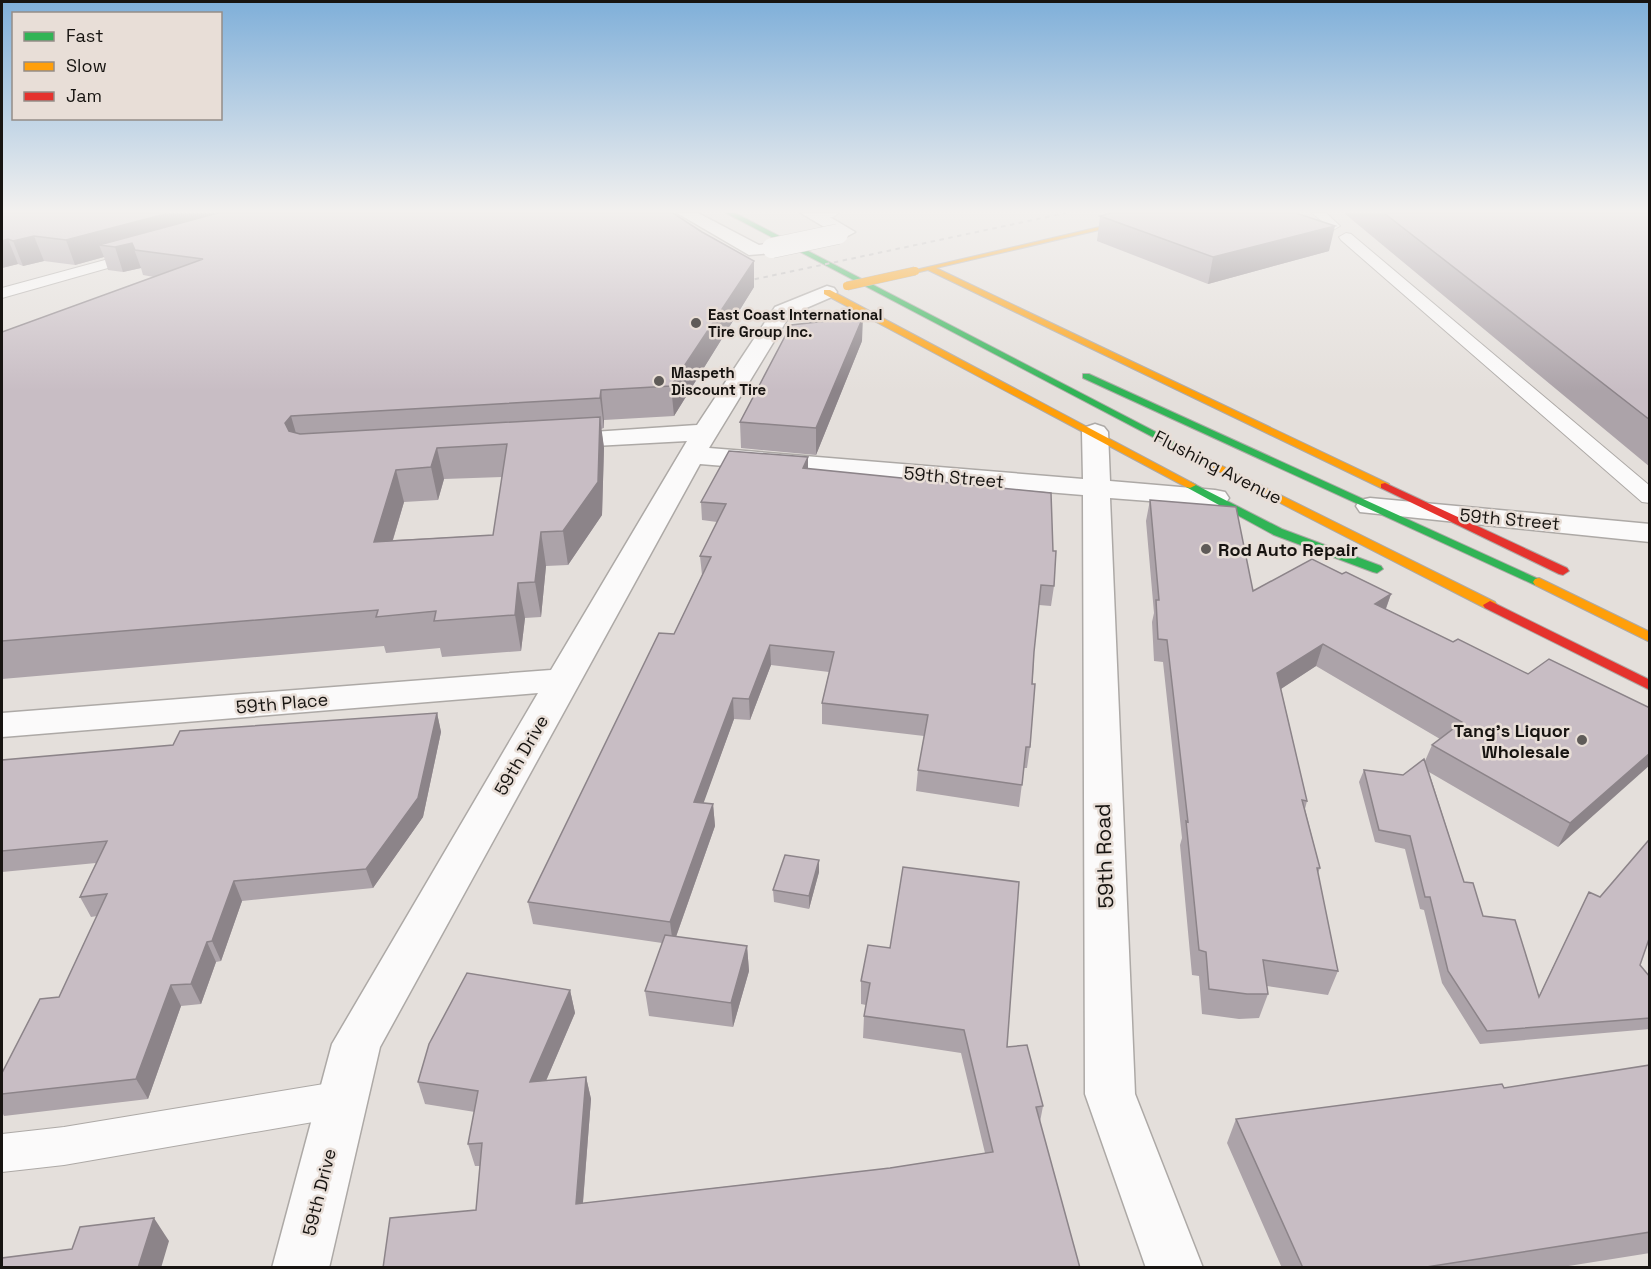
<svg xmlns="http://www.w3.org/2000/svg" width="1651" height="1269" viewBox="0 0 1651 1269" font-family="'Space Grotesk',sans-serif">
  <rect width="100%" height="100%" fill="#e4dfdb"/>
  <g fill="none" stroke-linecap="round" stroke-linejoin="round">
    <g stroke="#ada9a6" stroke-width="2">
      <path id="lane" d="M810,213h29l-6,4 -23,2z
        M1312,213h14l14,13 -7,4z
        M1346,233l5,1 299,252v17l-8,-1 -301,-262 -2,-3z
        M138,251l5,1 2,3 -2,3 -141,40v-10z
        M342,1081l14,6 6,12 -6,12 -14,6 -278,48 -62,7v-38l62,-7z"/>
    </g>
    <g stroke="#ada9a6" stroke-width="3">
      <path id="street" d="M677,213h21l61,32 13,-2 9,5 -9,5 -23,2z
        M801,213h22l32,19 -11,6h-12l-3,-4 2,-3z
        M827,286l7,2 3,4 -3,4 -44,19 -81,133 374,31 -1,-47 4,-5 9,-3 9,3 4,5 2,49 105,9 10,2 4,6 -4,6 -10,2 -105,-8 25,596 68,174h-57l-61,-174 -2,-599 -383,-31 -320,583 -51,221h-57l60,-224 206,-351 -536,44v-24l549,-43 136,-229 -130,7 -9,-3 -4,-5 4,-5 149,-10 78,-118z
        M1370,498l280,26v18l-290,-30 -4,-6 4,-6z"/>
    </g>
    <g stroke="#ada9a6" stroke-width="2">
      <path id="fast" d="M726,213h9l486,253 -5,3 -4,-1z
        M1083,374h6l456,208 -2,3h-8l-452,-207z
        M1190,482l92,47 99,37 2,3 -6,4 -4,-1 -99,-37 -88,-48v-4z"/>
    </g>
    <g stroke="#ada9a6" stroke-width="2">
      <path id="slow" d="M1159,213h13l-236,55 453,216v4h-8l-453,-218 -13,3 -4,-2z
        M824,290h6l366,195 -6,3 -4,-1 -362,-193z
        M1216,463l279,139 2,3 -2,3h-10l-273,-140 -1,-2z
        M1539,578l111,54v10l-115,-57 -2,-3 2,-3z"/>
    </g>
    <g stroke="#ada9a6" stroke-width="2">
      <path id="jam" d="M1385,483l182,85 2,3 -6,4 -4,-1 -178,-86v-4z
        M1490,601l160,79v10l-165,-82 -2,-3z"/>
    </g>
    <use href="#lane" fill="#fbfafa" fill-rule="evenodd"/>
    <use href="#street" fill="#fbfafa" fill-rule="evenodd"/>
    <use href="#fast" fill="#30b455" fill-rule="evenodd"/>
    <use href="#slow" fill="#ff9f0a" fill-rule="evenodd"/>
    <use href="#jam" fill="#e5322d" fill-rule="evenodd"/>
    <path stroke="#b8b6b6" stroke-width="2" stroke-dasharray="4.5 4.5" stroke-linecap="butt" d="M737,283l329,-70"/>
    <g stroke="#ada9a6" stroke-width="21" stroke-linecap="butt">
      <path id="street-bridge" d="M772,248l66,-14"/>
    </g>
    <g stroke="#ada9a6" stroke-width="9" stroke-linecap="butt">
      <path id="slow-bridge" d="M847,286l68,-15"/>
    </g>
    <use href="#street-bridge" stroke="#fbfafa" stroke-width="20"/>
    <use href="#slow-bridge" stroke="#ff9f0a" stroke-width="8"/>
  </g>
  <path fill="#aca3a9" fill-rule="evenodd" d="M2,213h214l538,74 -80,129 -70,4v8l-3,1 3,19 -2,67 -34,50 -22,1 -5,51 -16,1 -4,33 -79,6 -2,-9 -54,5 -2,-7 -382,33v-347l152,-55 -11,-2 -2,-7 -18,4 -15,-2 -4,-13 -29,8 -31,-4 -21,5 -5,-2 -16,4zM502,477l-9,58 -100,5 11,-38 34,-2 6,-21z
    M1344,213h306v254z
    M1100,216l229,35 -121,33 -111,-43z
    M862,341l-46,114 -75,-7 -1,-26z
    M808,457v12l246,117 -3,20 -12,-1 -5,47 -4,95 -3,21h-3l-5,39 -103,-16 2,-21 6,-34 -102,-12v-21l7,-31 -58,-7 -21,55 -16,-1 -31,84 10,1 2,22 -39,111 71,9 2,25 -16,56 -84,-11 -4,-25 17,-48 -129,-19 -5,-22 146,-268 28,-59 -2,-19 17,-34 -15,-2 -1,-18z
    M1150,500l103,91 89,-17 49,20 -5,15 67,33 75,32 122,34 -92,139 -129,-75 35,110 19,34 56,80 50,-104 51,73 10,12v52l-170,15 -38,-61 -18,-73 -4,-1 -15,-60 -30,-7 -16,-60 5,-12 39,5 22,-14 7,-16 8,-6 -124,-73 -35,23 26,112 -2,8 15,59 -2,5 20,98 -10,24 -61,-9 1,8 -9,24 -20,1 -37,-5 -3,-38 -7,-1 -12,-130 2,-7 -19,-176 -9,-1 -2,-39 2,-9 -8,-92z
    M437,713l4,19 -18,85 -50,71 -131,13 -21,60 -5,1 -15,42 -20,2 -33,93 -144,17 -2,-4v-39l57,-76 38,-81 -6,1 -11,-20 16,-34 -94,9v-112l171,-15z
    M819,860v12l-10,37 -35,-7 -1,-12z
    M868,945l139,102 36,59 -3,16 40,146 -604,-58 4,-44h-5l-7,-22 7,-32 -50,-8 -7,-22 152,-92 5,23 -29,68 40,-4 5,22 -8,104 307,-35 95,-15 -24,-100 -98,-15 1,-22 2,-11 -5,-1v-23z
    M1650,1065v188l-94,15h-274l-55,-125 9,-24 268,-31z"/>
  <path fill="#8c8489" d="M169,213h47l3,12 -85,24 7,19 -18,4 -8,-25 -16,-2 5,12 -29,8 -9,-25z
    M1335,226l-6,25 -121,33 5,-27z
    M34,236l10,25 -21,5 -10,-25z
    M8,239l10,25 -16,4v-27z
    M754,261v26l-80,129 -3,-30z
    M863,317l-1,24 -46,114v-27z
    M601,390l3,30v8l-4,-30z
    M291,416l9,31 -6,7 -9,-31z
    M600,417l4,31 -2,67 -34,50 -5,-34z
    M437,448l7,31 -6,21 -7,-33z
    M808,457v18l-5,-7z
    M396,470l8,32 -22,74 -8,-34z
    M541,532l5,34 -5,51 -6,-35z
    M518,583l7,35 -4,33 -6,-36z
    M1391,594l-8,22 -8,-12z
    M1323,644l-7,22 -46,30 7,-23z
    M770,645l1,20 -21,55 -1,-21z
    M733,698l1,21 -38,105 -2,-22z
    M437,713l4,19 -18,85 -50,71 -7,-19z
    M1650,753v12l-92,82 12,-24z
    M713,804l2,22 -42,119 -3,-23z
    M819,860v12l-10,37v-13z
    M234,881l8,20 -21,60 -9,-20z
    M207,942l9,20 -15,42 -10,-20z
    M747,946l2,25 -16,56 -2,-24z
    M171,985l10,21 -33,93 -12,-20z
    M570,990l5,23 -39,91 -6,-22z
    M586,1077l5,22 -10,127 -5,-22z
    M154,1218l15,23 -8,27h-23z"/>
  <path fill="#c8bdc4" stroke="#8c8489" stroke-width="1.5" fill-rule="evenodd" d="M2,213h167l-103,27 -32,-4 -21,5 -5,-2 -6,2z
    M218,213h455l29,19 52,29 -83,125 -70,4 -1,8 -309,18 -6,7 4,8 11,3 300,-17 -2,65 -35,49 -22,1 -6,50 -17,1 -3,32 -81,6 2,-10 -60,6 2,-7 -376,31v-309l201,-73 -68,-9 -3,-7 -17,4 -16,-2zM507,444l-14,91 -119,7 22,-72 35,-3 6,-19z
    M1111,213h185l39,13 -122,31 -113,-41z
    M1384,213h266v207z
    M863,317l-47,111 -76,-6 51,-97z
    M729,451l79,6 -5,11 248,25 2,58h3l-2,35 -13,-1 -7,67 -2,32h3l-5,63h-4l-4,38 -104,-15 10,-55 -106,-12 12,-51 -64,-7 -21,54 -16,-1 -39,104 19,2 -43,118 -142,-20 131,-269 15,1 37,-77 -11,-1 26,-52 -25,-2z
    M1150,500l86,7 17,84 59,-32 30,15 4,-2 45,22 -16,10 78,38 5,-3 70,35 21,-15 101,49v45l-80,70 -138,-78 30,-23 -139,-78 -46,29 30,128 -5,-1 18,68h-3l21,103 -75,-11 5,34h-21l-38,-5 -3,-37 -7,-2 -13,-129 2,1 -21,-182 -9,-1 -2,-39h3z
    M437,713l-19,85 -52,71 -132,12 -22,60 -5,1 -16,42 -20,1 -35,94 -134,15v-21l38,-74 19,-2 48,-103 -27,3 27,-56 -105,10v-91l171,-15 7,-14z
    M1424,759l40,123 9,1 10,33 32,4 24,77 50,-105 11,5 48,-56 2,1v94l-10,29 10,12v41l-163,13 -39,-60 -18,-74h-5l-15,-61 -31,-6 -15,-60 39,5z
    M785,855l34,5 -10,36 -36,-6z
    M903,867l116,15 -12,165 20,-2 16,61 -7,1 44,161h-697l7,-50 86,-8 6,-67 -14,1 10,-53 -60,-9 11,-38 38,-71 103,17 -40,92 56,-5 -10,127 314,-36 103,-16 -29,-122 -100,-14 6,-33 -9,-2 7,-36 22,3z
    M665,935l82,11 -16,57 -86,-12z
    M1650,1065v167l-230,36h-117l-67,-149 266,-35 2,4z
    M154,1218l-16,50h-136v-10l70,-9 8,-22z"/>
  <linearGradient id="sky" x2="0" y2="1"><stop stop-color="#7fafd9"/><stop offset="0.54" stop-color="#f3f1ef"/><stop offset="1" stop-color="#f3f1ef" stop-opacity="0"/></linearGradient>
  <rect width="1651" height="391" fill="url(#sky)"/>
  <g fill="#5f5b58" stroke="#e8ded7" stroke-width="2">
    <circle cx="696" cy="323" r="6"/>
    <circle cx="659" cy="381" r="6"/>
    <circle cx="1206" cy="549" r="6"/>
    <circle cx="1582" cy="740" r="6"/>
  </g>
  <g text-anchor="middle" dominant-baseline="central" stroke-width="5" stroke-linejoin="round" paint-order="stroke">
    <g font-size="15" font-weight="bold" fill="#171411" stroke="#e8ded7" text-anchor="start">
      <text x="708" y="314">East Coast International<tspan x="708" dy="17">Tire Group Inc.</tspan></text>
      <text x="671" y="372">Maspeth<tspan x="671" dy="17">Discount Tire</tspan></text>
    </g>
    <g font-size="18" fill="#171411" stroke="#e8ded7">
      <text transform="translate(1218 467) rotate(27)">Flushing Avenue</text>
      <text transform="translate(954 477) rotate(5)">59th Street</text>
      <text transform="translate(1510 519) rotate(5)">59th Street</text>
      <text transform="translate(282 703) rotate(-5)">59th Place</text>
      <text transform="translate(521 755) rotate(-60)">59th Drive</text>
      <text transform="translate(319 1192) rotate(-76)">59th Drive</text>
    </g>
    <g font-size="18" font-weight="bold" fill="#171411" stroke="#e8ded7" text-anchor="start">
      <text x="1218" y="549">Rod Auto Repair</text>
      <text x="1570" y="730" text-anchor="end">Tang's Liquor<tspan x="1570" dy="21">Wholesale</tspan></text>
    </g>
    <g font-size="21" fill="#171411" stroke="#e8ded7">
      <text transform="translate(1104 856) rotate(-92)">59th Road</text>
    </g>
  </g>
  <rect width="1651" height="1269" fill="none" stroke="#171411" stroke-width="6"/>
  <rect x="12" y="12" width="210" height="108" fill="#e8ded7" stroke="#948d88" stroke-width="1.5"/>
  <rect x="24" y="32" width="30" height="9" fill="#30b455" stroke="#948d88" stroke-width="1.5"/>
  <text x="66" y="42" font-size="18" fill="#171411">Fast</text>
  <rect x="24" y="62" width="30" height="9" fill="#ff9f0a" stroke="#948d88" stroke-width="1.5"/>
  <text x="66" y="72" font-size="18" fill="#171411">Slow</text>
  <rect x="24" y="92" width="30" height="9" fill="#e5322d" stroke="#948d88" stroke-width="1.5"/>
  <text x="66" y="102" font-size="18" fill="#171411">Jam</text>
</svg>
